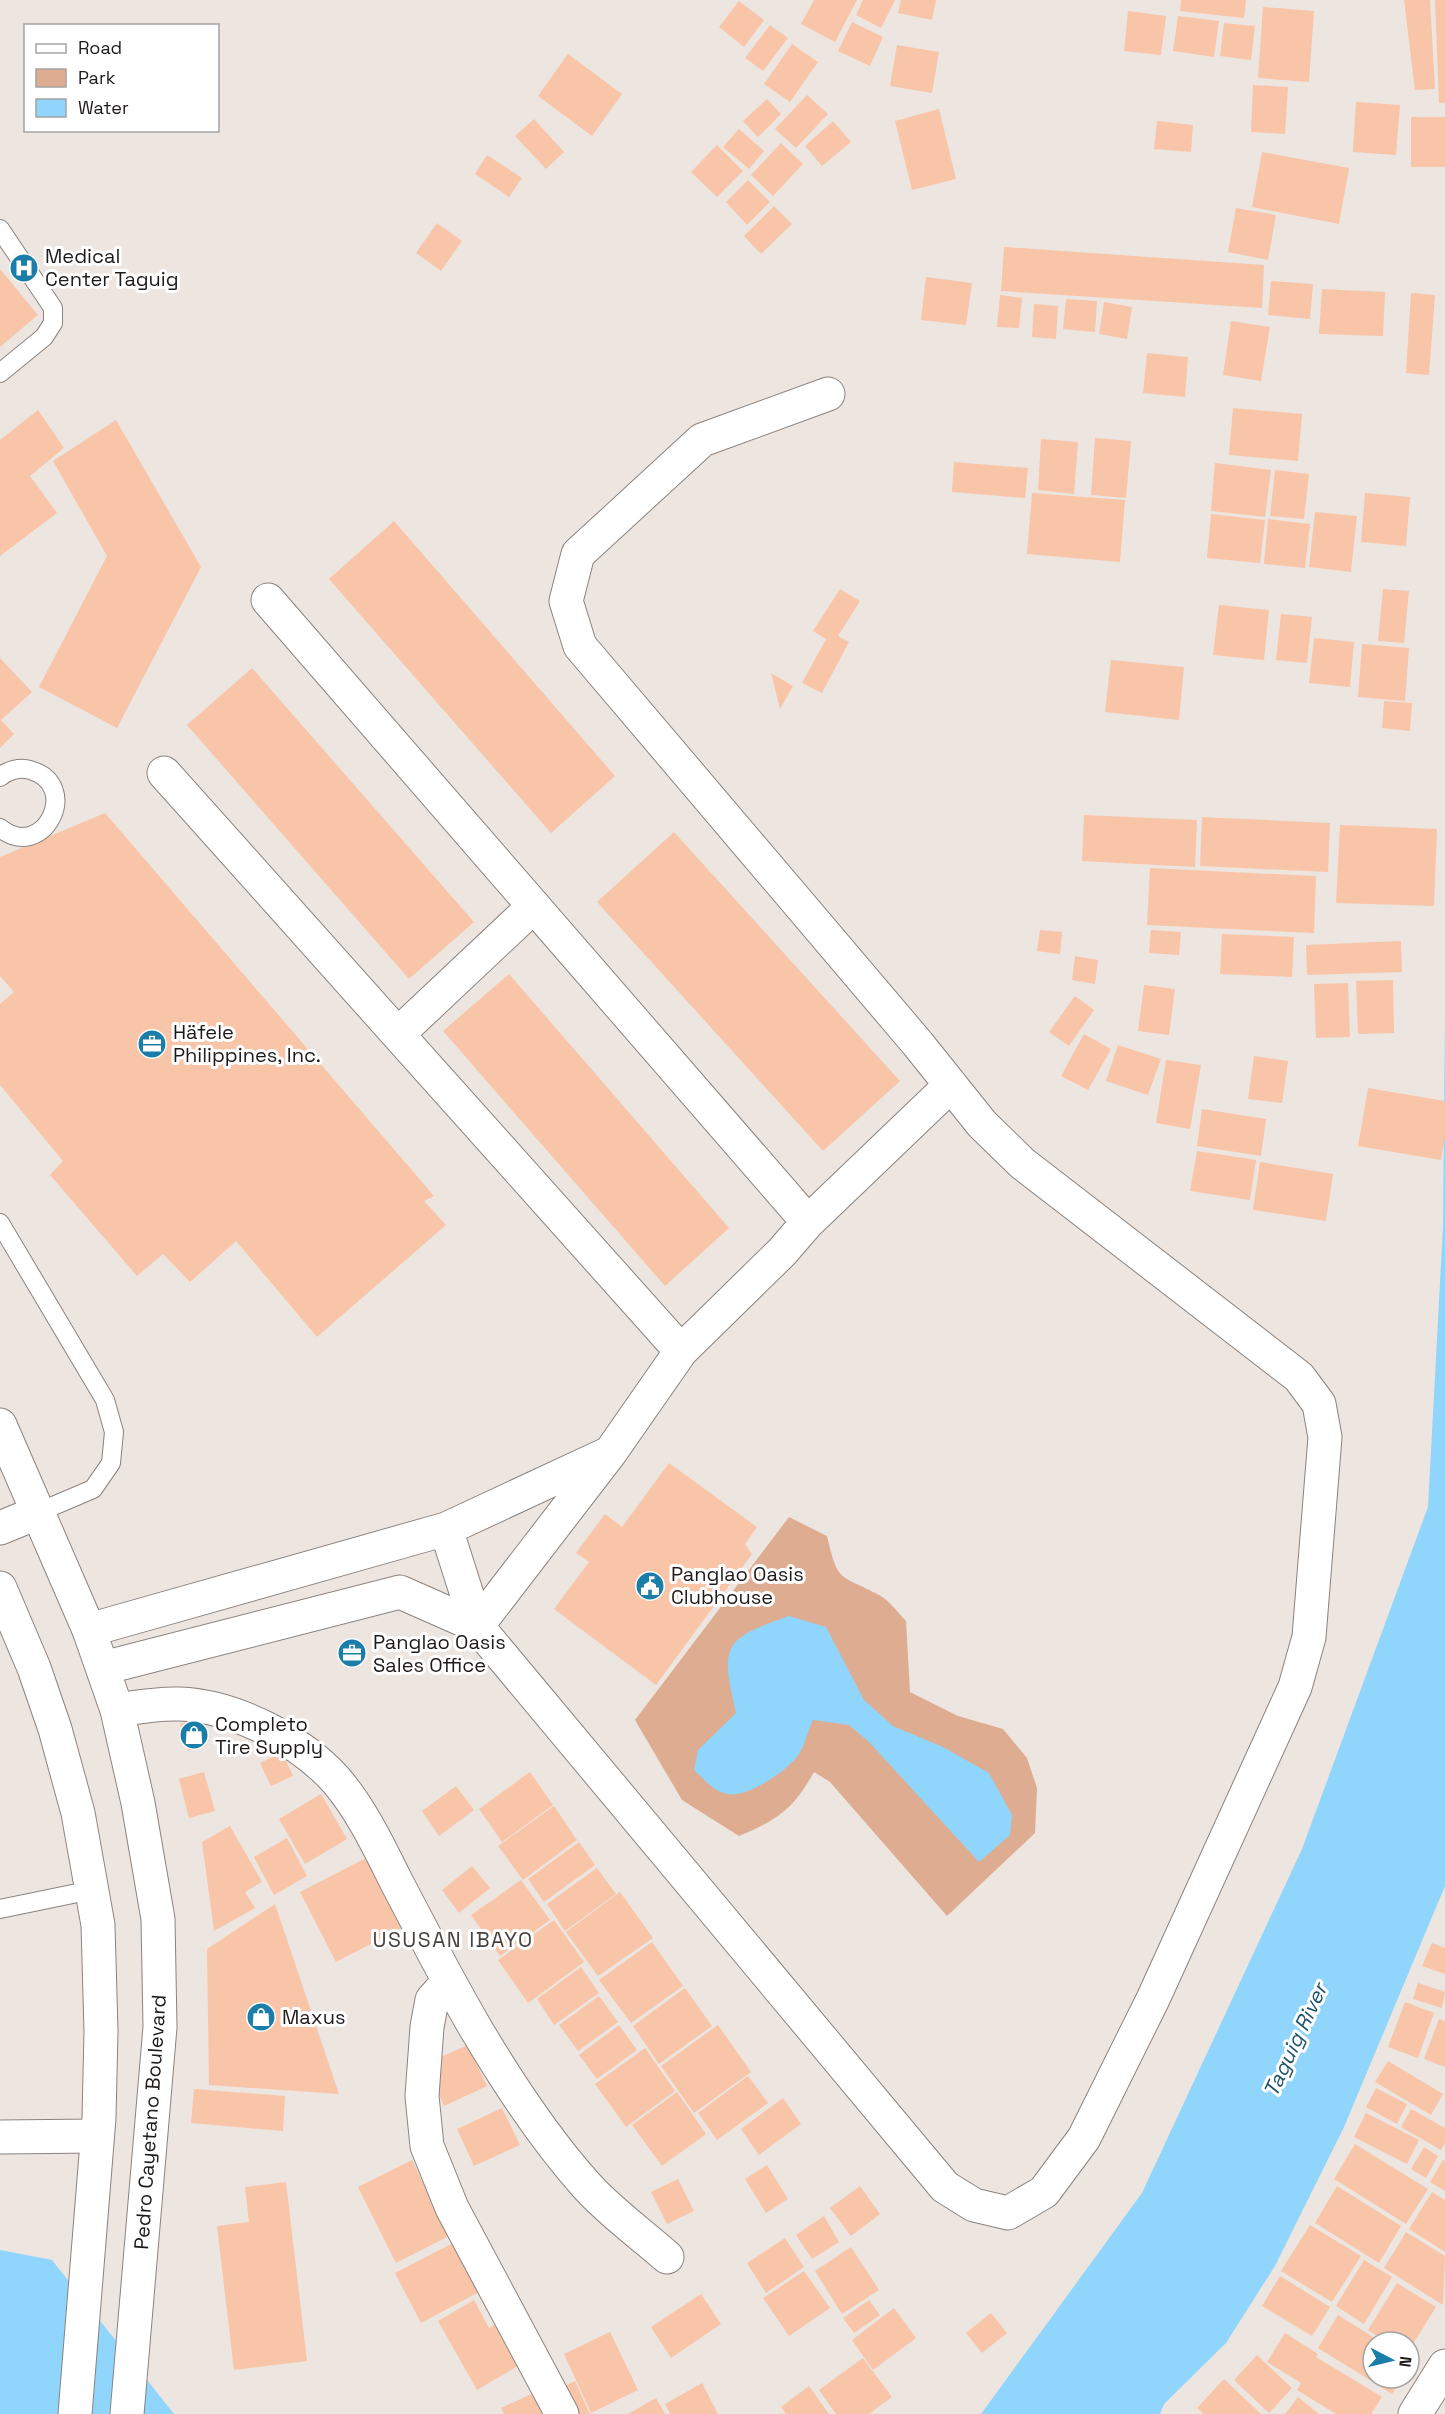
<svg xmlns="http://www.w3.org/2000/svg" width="1445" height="2414" viewBox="0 0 1445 2414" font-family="'Space Grotesk',sans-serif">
  <rect width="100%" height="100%" fill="#ede5e0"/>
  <path fill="#deac91" d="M789,1517l38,19c11,48 13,38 52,59 10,5 19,18 27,26l4,71 48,24 45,13 24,29 10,30 -2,45 -88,83 -117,-134 -16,-10c-21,38 -37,48 -75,64l-57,-36 -47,-80z"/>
  <path fill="#90d5fb" d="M1445,1013v873l-101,241 -69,139 -49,77 -62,61 -4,10h-179l161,-221 160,-344 126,-342 15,-280z
    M789,1616l37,11 38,73 29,26 50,21 46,26 23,42 -2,20 -31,27 -110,-120 -20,-17 -36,-5c-5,10 -8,25 -14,34 -10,16 -52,44 -71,40 -14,-2 -24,-15 -34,-24l4,-20 38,-37c-16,-69 -13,-74 53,-97z
    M0,2250l52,10 122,154h-174z"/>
  <path fill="#f8c5a9" d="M814,0h43l-22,42 -34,-18z
    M863,0h32l-14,28 -25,-13z
    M901,0h35l-4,20 -34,-7z
    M1181,0h65l-2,18 -64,-7z
    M1404,0h26l5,89 -20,1z
    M1435,0h10v103h-6z
    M739,1l25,19 -20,27 -25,-20z
    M1263,7l51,4 -5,71 -51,-4z
    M1128,11l38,5 -5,39 -37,-4z
    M1178,16l41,5 -5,36 -41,-6z
    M852,22l31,15 -13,29 -32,-15z
    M1224,23l31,3 -4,34 -31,-4z
    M770,25l18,13 -25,33 -18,-13z
    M792,44l26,18 -28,40 -26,-18z
    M897,45l42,7 -7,41 -42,-7z
    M568,54l54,40 -30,42 -54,-40z
    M1253,85l35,2 -3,47 -34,-2z
    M807,95l21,19 -32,34 -21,-19z
    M767,99l14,15 -23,23 -15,-16z
    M1356,102l44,3 -4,50 -43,-3z
    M939,109l17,70 -44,11 -17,-69z
    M1411,117h34v50h-34z
    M534,119l30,33 -18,17 -31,-33z
    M833,121l18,21 -29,24 -17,-20z
    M1157,121l36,4 -2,27 -37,-3z
    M739,129l25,22 -15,18 -26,-22z
    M781,143l22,21 -30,32 -22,-21z
    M717,145l26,26 -26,26 -26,-25z
    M1262,152l87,16 -10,56 -87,-17z
    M487,155l35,23 -13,19 -34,-23z
    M748,180l22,22 -23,23 -21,-23z
    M774,206l18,18 -31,30 -17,-18z
    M1236,208l40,7 -8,45 -40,-8z
    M437,223l25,18 -21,30 -25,-18z
    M1004,247l260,18 -2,43 -261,-17z
    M0,269l38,46 -38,32z
    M926,277l46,6 -6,42 -45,-5z
    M1271,281l42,3 -3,35 -42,-4z
    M1322,289l63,3 -2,44 -64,-2z
    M1411,293l24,2 -6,80 -23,-2z
    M1000,295l22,3 -3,30 -22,-1z
    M1066,299l31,2 -2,31 -32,-3z
    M1104,302l28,5 -5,32 -28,-5z
    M1034,304l24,2 -2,33 -24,-2z
    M1231,321l39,6 -9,54 -38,-6z
    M1147,353l41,4 -3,40 -42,-4z
    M1233,408l69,6 -4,47 -69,-6z
    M38,410l26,38 -34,28 27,37 -57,43v-116z
    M116,420l85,147 -84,161 -78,-41 68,-131 -54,-95z
    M1095,438l36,3 -5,57 -35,-3z
    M1041,439l37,3 -4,52 -36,-4z
    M954,462l74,6 -3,30 -73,-6z
    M1215,463l56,7 -6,47 -54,-6z
    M1275,470l34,4 -5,45 -34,-3z
    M1032,493l93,7 -5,62 -93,-8z
    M1365,493l45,4 -4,49 -45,-4z
    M1315,512l42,4 -6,56 -42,-5z
    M1211,514l54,6 -5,43 -53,-5z
    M1268,519l42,5 -5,44 -41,-4z
    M394,521l221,255 -64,57 -222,-254z
    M840,589l20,12 -22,35 11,6 -27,51 -20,-10 24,-44 -13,-8z
    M1383,589l26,2 -5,52 -26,-2z
    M1219,605l50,5 -5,50 -51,-5z
    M1281,614l31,3 -5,46 -31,-3z
    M1314,638l40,4 -4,45 -41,-4z
    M1362,644l47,4 -4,53 -47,-4z
    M0,658l32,34 -31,28 13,14 -14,14z
    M1111,660l73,7 -5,53 -74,-8z
    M252,668l222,254 -65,57 -222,-254z
    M771,673l22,13 -13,23z
    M1384,701l28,2 -2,28 -28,-3z
    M105,813l329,383 -10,5 22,24 -129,112 -81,-96 -46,41 -27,-28 -26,22 -87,-101 13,-14 -63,-76v-81l14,-12 -14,-16v-119z
    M1084,815l113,5 -2,47 -113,-6z
    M1202,817l128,6 -2,49 -128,-6z
    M1340,825l97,4 -3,77 -98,-3z
    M674,832l226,249 -77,70 -226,-249z
    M1150,868l166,8 -2,57 -167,-8z
    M1040,930l22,2 -2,22 -23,-3z
    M1151,930l30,2 -2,23 -30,-2z
    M1222,934l72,3 -2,40 -72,-3z
    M1401,941l1,31 -95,3 -1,-30z
    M1075,956l23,4 -3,24 -23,-4z
    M509,974l220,254 -64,58 -222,-255z
    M1393,980l1,53 -36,1 -2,-53z
    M1348,983l2,54 -34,1 -2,-54z
    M1144,985l31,4 -6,46 -31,-4z
    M1075,996l19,14 -25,36 -20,-14z
    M1084,1034l27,15 -23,41 -27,-14z
    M1118,1045l43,14 -13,36 -42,-14z
    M1254,1056l34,5 -6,42 -34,-4z
    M1166,1060l35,5 -11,64 -34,-6z
    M1368,1088l77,13v37l-4,22 -83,-14z
    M1202,1109l64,10 -5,37 -64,-10z
    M1197,1151l59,9 -6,40 -60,-9z
    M1260,1162l73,12 -7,47 -73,-11z
    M669,1463l88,64 -12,17 7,10 -96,131 -102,-76 35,-47 -13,-9 29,-39 17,13z
    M198,1719l8,27 -18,5 -8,-27z
    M282,1752l11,24 -22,10 -11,-23z
    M204,1772l11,39 -26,7 -10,-39z
    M530,1772l23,33 -51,37 -23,-33z
    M456,1786l18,24 -35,26 -17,-25z
    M321,1794l26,45 -42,25 -26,-45z
    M554,1806l23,34 -54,40 -25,-34z
    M230,1826l32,56 -17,10 10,16 -41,23 -12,-89z
    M287,1838l20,38 -33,19 -20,-38z
    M579,1842l16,23 -51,37 -16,-23z
    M372,1855l37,69 -73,38 -36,-70z
    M472,1866l18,22 -31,25 -17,-23z
    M597,1868l19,26 -51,37 -18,-27z
    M521,1880l29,40 -50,36 -29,-41z
    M620,1892l33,46 -55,38 -32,-44z
    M275,1904l64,190 -130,-9 -2,-136z
    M554,1920l30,42 -56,41 -30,-43z
    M652,1942l31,44 -52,37 -32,-43z
    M1432,1943l13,5v26l-23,-8z
    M581,1967l18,26 -45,32 -17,-26z
    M1418,1983l27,9 -3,16 -29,-9z
    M685,1988l27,38 -53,38 -26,-38z
    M599,1996l19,26 -40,29 -19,-26z
    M1405,2002l29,11 -16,45 -30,-11z
    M1439,2019l6,2v46l-21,-8z
    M619,2025l18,25 -40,29 -18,-24z
    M718,2025l33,47 -57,41 -33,-47z
    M468,2045l19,41 -43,20 -19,-42z
    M645,2048l30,43 -49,36 -31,-43z
    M1388,2061l55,33 -12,21 -56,-33z
    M748,2076l20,27 -51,37 -19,-27z
    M1376,2088l31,16 -10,20 -31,-17z
    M194,2089l91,7 -2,35 -92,-8z
    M677,2092l29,42 -44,32 -30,-41z
    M783,2098l18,26 -42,31 -18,-26z
    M502,2108l18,37 -46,21 -17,-37z
    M1411,2109l34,19v15l-4,7 -40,-23z
    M1366,2113l53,27 -12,24 -53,-27z
    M1355,2144l73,45 -22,35 -72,-45z
    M1424,2147l14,9 -12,22 -15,-9z
    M412,2160l37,76 -53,27 -38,-76z
    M1443,2160l2,1v30l-15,-9z
    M767,2165l21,34 -22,14 -21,-34z
    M678,2179l16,32 -27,13 -16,-32z
    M286,2182l21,179 -73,9 -17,-144 32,-4 -4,-35z
    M860,2186l20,28 -29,22 -21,-28z
    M1337,2186l64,40 -22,37 -64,-40z
    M1432,2192l13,8v52l-36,-23z
    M824,2216l15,26 -27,17 -16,-24z
    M1310,2225l51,31 -29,46 -51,-31z
    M1406,2232l39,24 -2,49 -59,-37z
    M785,2238l19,29 -38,26 -19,-30z
    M453,2243l26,49 -58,31 -26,-50z
    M851,2247l28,43 -37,24 -27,-43z
    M1364,2260l28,17 -28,47 -28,-18z
    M804,2271l26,37 -41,28 -26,-38z
    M1280,2276l50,31 -18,29 -50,-30z
    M1397,2283l39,24 -27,43v-8h-22l-19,-12z
    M701,2294l20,30 -50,34 -20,-31z
    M474,2300l15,28 10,-6 24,41 -46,27 -39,-69z
    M869,2300l11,15 -26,18 -11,-15z
    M894,2308l22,30 -43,32 -21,-30z
    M991,2313l16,20 -25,20 -16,-20z
    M1338,2315l43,27h-8v36h29l-10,16 -74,-46z
    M610,2332l28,58 -47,23 -27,-59z
    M1285,2333l33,21 -2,3 66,40 -11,17h-35l-39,-24 4,-7 -34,-21z
    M1257,2355l35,33 -23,25 -35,-33z
    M863,2358l29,39 -23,17h-33l-17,-24z
    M1224,2379l37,35h-57l-7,-6z
    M575,2381l15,33h-20l-12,-25z
    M702,2383l16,31h-48l-5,-10z
    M809,2386l20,28h-43l-5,-7z
    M538,2391l11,23h-45l-3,-6z
    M1298,2397l21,17h-34z
    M656,2398l9,16h-37z"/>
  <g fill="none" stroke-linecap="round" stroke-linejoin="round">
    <g stroke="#8b837f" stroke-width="20">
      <path id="lane" d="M0,229l53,79v15l-9,14 -44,36
        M0,777c8,-7 20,-10 30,-7 53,15 13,93 -30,58
        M0,1223l105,177 9,32 -3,31 -18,26 -54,23
        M0,1909l92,-19"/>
    </g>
    <g stroke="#8b837f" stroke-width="35">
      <path id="street" d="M268,600l540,622
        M164,773l517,578
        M398,1034l136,-128
        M446,1529l31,97 468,561 29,18 34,8 36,-21 40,-54 69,-139 142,-312 14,-50 16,-200 -6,-33 -20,-27 -277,-214 -40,-39 -64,-80 -338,-398 -14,-45 12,-47 124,-114 126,-46
        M89,1630l357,-101 159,-74
        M103,1668l297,-76 77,34 133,-173 71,-102 101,-99 26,-30 143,-137
        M117,1710c21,-3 41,-7 63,-6 54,2 120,36 156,76 25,29 43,67 60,101 26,50 52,100 80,148 32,54 68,109 110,156 24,27 54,48 81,72
        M449,1981l-17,19 -5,27 -5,69 5,50 25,62 110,206
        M0,2137l96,-1"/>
    </g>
    <g stroke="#8b837f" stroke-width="35">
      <path id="secondary" d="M0,1425l89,205 28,80 21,93 20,116 2,108 -33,387
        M0,1528l39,-16
        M0,1588l34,80 21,61 23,84 20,112 3,106 -2,87 -24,296
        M1415,2414l30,-48"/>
    </g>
    <use href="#lane" stroke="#fff" stroke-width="18"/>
    <use href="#street" stroke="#fff" stroke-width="33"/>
    <use href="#secondary" stroke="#fff" stroke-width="33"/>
  </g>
  <defs>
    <g id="hospital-disc" transform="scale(1.5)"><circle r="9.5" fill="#1a7ea9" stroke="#fff"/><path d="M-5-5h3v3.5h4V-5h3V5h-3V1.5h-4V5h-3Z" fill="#fff"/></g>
    <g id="office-disc" transform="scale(1.5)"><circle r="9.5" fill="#1a7ea9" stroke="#fff"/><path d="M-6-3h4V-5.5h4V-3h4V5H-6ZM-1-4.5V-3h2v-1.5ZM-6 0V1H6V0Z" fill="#fff"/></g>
    <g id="civic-disc" transform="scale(1.5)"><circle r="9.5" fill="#1a7ea9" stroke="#fff"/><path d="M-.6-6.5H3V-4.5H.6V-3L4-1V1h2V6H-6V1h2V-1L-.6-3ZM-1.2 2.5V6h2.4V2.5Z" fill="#fff"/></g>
    <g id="shop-disc" transform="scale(1.5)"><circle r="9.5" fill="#1a7ea9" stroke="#fff"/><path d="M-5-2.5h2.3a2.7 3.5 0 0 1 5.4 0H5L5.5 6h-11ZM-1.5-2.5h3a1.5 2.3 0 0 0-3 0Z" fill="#fff"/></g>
  </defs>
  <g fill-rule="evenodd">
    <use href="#hospital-disc" x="24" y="268"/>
    <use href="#office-disc" x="152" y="1044"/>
    <use href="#civic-disc" x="650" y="1586"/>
    <use href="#office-disc" x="352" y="1653"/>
    <use href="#shop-disc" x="194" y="1735"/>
    <use href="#shop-disc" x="261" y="2017"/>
  </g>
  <g text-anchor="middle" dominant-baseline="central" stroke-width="6" stroke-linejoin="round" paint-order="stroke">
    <g font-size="20" fill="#1d1a19" stroke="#fff" text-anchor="start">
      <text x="45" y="256">Medical<tspan x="45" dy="23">Center Taguig</tspan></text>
      <text x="173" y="1032">Häfele<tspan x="173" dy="23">Philippines, Inc.</tspan></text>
      <text x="671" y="1574">Panglao Oasis<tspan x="671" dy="23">Clubhouse</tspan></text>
      <text x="373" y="1642">Panglao Oasis<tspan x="373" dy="23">Sales Office</tspan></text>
      <text x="215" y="1724">Completo<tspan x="215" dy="23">Tire Supply</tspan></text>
      <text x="282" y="2017">Maxus</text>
    </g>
    <g font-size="20" fill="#1d1a19" stroke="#fff">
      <text transform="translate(150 2122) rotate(-86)">Pedro Cayetano Boulevard</text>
    </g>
    <g font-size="21" letter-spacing="1.5" fill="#49423f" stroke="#fff">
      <text x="453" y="1939">USUSAN IBAYO</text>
    </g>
    <g font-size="21" font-style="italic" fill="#1e536d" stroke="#fff">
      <text transform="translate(1295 2040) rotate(-65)">Taguig River</text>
    </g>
  </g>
  <rect x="24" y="24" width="195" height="108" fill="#ffffff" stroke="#a5a3a3" stroke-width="1.5"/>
  <rect x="36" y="44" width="30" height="9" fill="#ffffff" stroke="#a5a3a3" stroke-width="1.5"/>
  <text x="78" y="54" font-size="18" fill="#1d1a19">Road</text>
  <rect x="36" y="69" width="30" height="18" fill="#deac91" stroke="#a5a3a3" stroke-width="1.5"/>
  <text x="78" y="84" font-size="18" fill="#1d1a19">Park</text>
  <rect x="36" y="99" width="30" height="18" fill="#90d5fb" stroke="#a5a3a3" stroke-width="1.5"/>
  <text x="78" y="114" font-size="18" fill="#1d1a19">Water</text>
  <g transform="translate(1391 2360) rotate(97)"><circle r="28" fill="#ffffff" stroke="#a5a3a3" stroke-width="1.5"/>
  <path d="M0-4.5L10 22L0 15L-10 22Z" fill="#1a7ea9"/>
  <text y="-9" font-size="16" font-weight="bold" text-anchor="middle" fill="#1d1a19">N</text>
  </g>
</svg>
